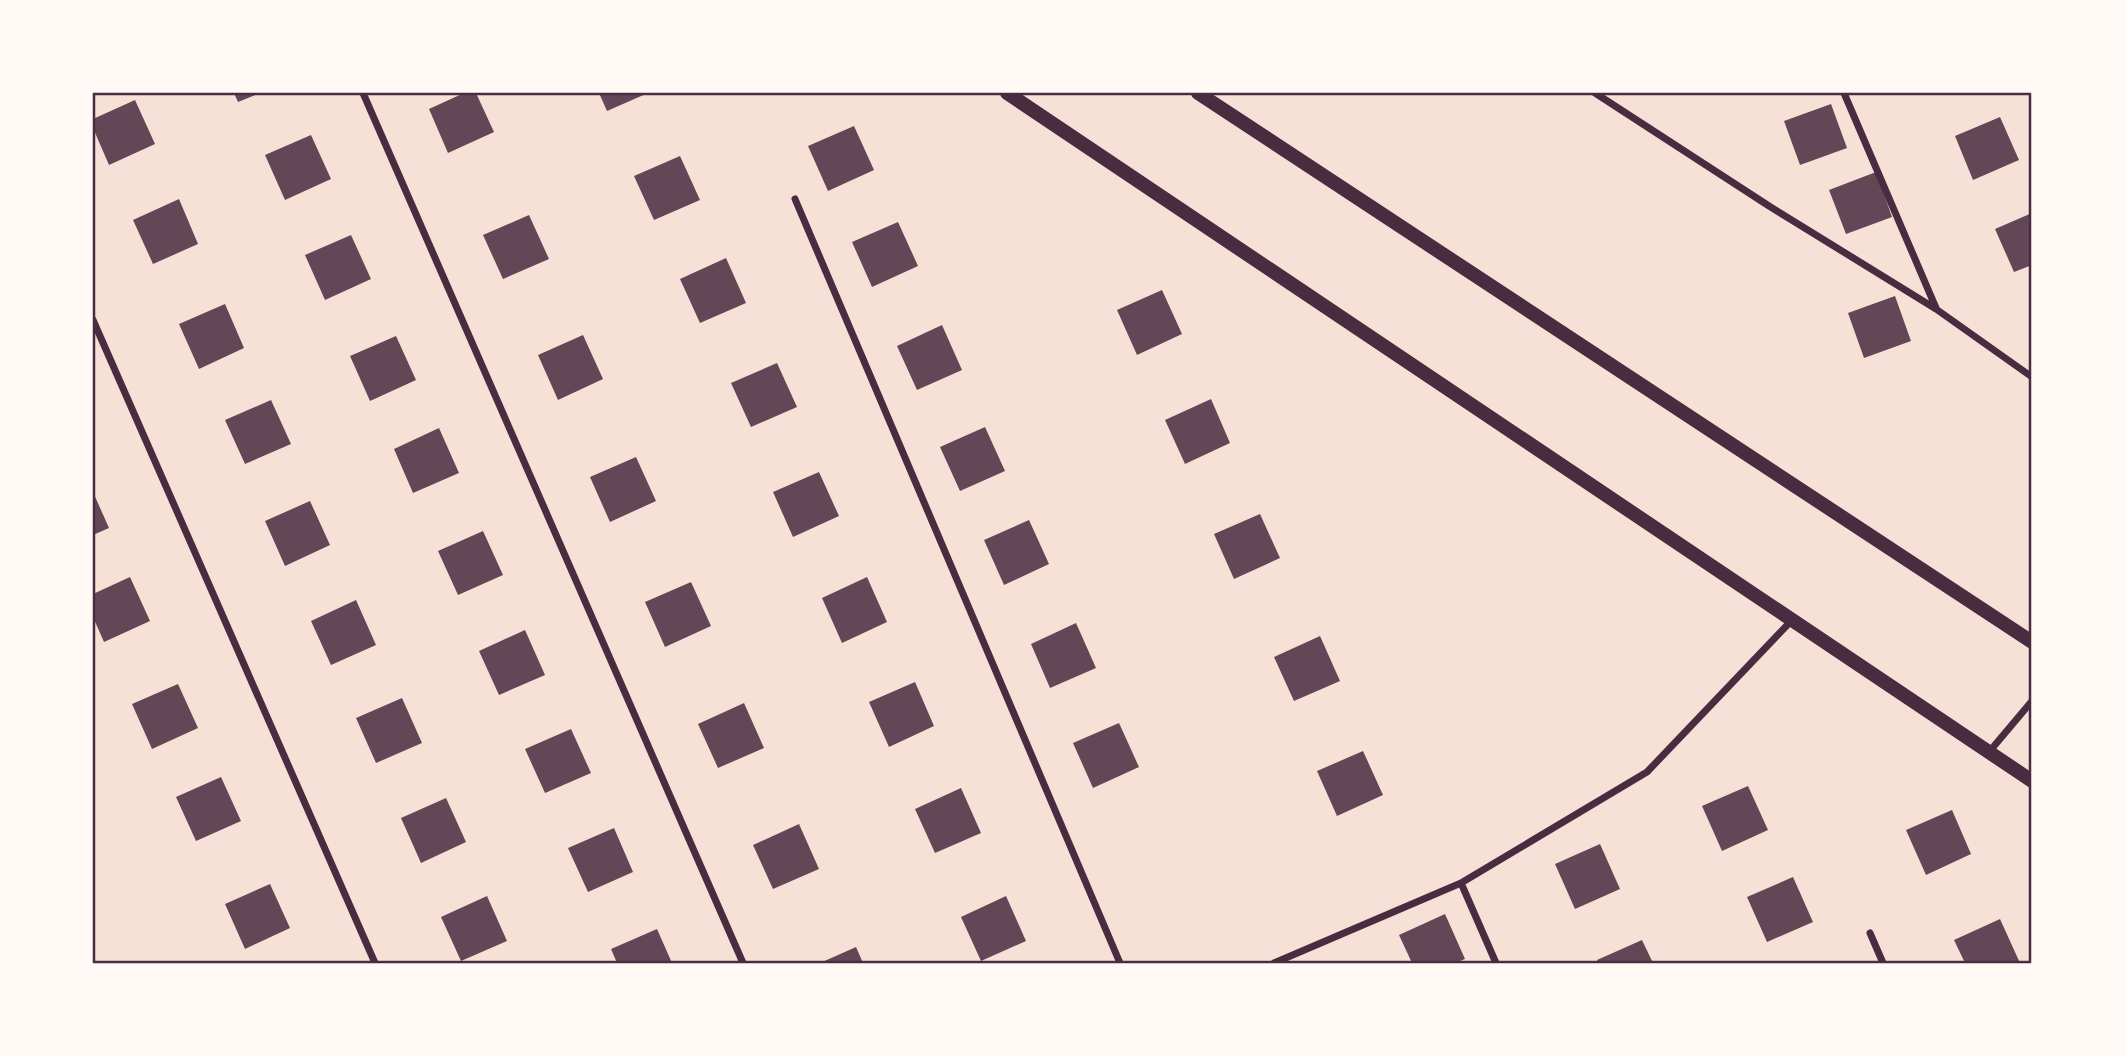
<svg xmlns="http://www.w3.org/2000/svg" width="2125" height="1056" viewBox="0 0 2125 1056" font-family="Manrope,sans-serif">
  <rect width="100%" height="100%" fill="#f7e1d7"/>
  <path fill="#644757" d="M234,93h26l-22,9z
    M464,93h12l18,39 -46,21 -19,-44z
    M599,93h49l-41,18z
    M135,100l20,44 -46,21 -16,-37v-9z
    M1831,104l16,44 -47,17 -16,-44z
    M2000,117l19,43 -46,20 -18,-44z
    M854,126l20,44 -46,21 -20,-45z
    M311,135l20,44 -46,21 -20,-45z
    M680,156l20,44 -46,20 -20,-44z
    M1876,172l16,45 -46,17 -17,-44z
    M179,199l19,45 -45,20 -20,-44z
    M2032,213v52l-18,7 -19,-43z
    M529,215l20,44 -46,20 -20,-44z
    M898,222l20,44 -46,21 -20,-45z
    M351,235l20,44 -46,21 -20,-45z
    M726,258l20,45 -46,20 -20,-44z
    M1162,290l20,44 -45,21 -20,-45z
    M1895,296l16,45 -47,17 -16,-45z
    M225,304l19,44 -45,21 -20,-45z
    M942,325l20,45 -45,20 -20,-44z
    M583,335l20,44 -45,21 -20,-45z
    M396,336l20,44 -46,21 -20,-45z
    M777,363l20,44 -46,20 -20,-44z
    M1211,399l19,44 -45,21 -20,-44z
    M271,400l20,44 -46,20 -20,-44z
    M985,427l20,44 -45,20 -20,-44z
    M439,428l20,45 -46,20 -19,-44z
    M636,457l20,44 -46,21 -20,-45z
    M819,472l20,44 -46,21 -20,-45z
    M93,492l16,36 -16,7z
    M310,501l20,44 -45,21 -20,-45z
    M1260,514l20,44 -46,21 -20,-45z
    M1029,520l20,44 -45,21 -20,-45z
    M483,531l20,44 -45,20 -20,-44z
    M130,577l20,44 -46,21 -11,-25v-23z
    M867,577l20,45 -45,21 -20,-45z
    M691,582l20,44 -46,21 -20,-45z
    M356,600l20,45 -45,20 -20,-44z
    M1076,623l20,45 -46,20 -19,-44z
    M525,630l20,45 -46,20 -20,-44z
    M1320,636l20,45 -46,20 -20,-44z
    M915,682l19,44 -45,21 -20,-45z
    M178,684l20,44 -46,21 -20,-45z
    M402,698l20,45 -46,20 -20,-45z
    M744,703l20,45 -46,20 -20,-44z
    M1119,723l20,44 -46,21 -20,-45z
    M571,729l20,44 -46,20 -20,-44z
    M1363,751l20,44 -46,21 -20,-45z
    M221,777l20,44 -45,20 -20,-44z
    M1748,786l20,44 -46,21 -20,-45z
    M961,788l20,45 -46,20 -20,-44z
    M446,798l20,44 -45,21 -20,-45z
    M1952,810l19,44 -45,21 -20,-45z
    M799,824l20,45 -46,20 -20,-44z
    M614,828l19,44 -45,20 -20,-44z
    M1600,844l20,45 -45,20 -20,-45z
    M1793,877l20,45 -46,20 -20,-45z
    M270,884l20,44 -45,21 -20,-45z
    M487,896l20,45 -46,20 -20,-44z
    M1006,896l20,45 -45,20 -20,-44z
    M1445,914l20,45 -10,4h-43l-13,-28z
    M2000,919l20,44h-55l-11,-23z
    M657,929l15,34h-55l-6,-14z
    M1642,940l11,23h-55l-1,-3z
    M856,947l7,16h-43z"/>
  <g fill="none" stroke-linecap="round" stroke-linejoin="round">
    <path stroke="#4a2c40" stroke-width="7" d="M363,93l380,870
      M1595,93l174,113 167,103 96,68
      M1844,93l92,215
      M795,199l325,764
      M93,320l282,643
      M1989,752l43,-51
      M1461,883l35,80
      M1870,933l13,30
      M1274,963l187,-80 186,-111 146,-153"/>
    <path stroke="#4a2c40" stroke-width="14" d="M1007,93l1025,688
      M1198,93l834,549"/>
  </g>
  <rect width="2125" height="1056" fill="none" stroke="#fffaf5" stroke-width="189"/>
  <rect x="94" y="94" width="1936" height="868" fill="none" stroke="#4a2c40" stroke-width="2.5"/>
</svg>
